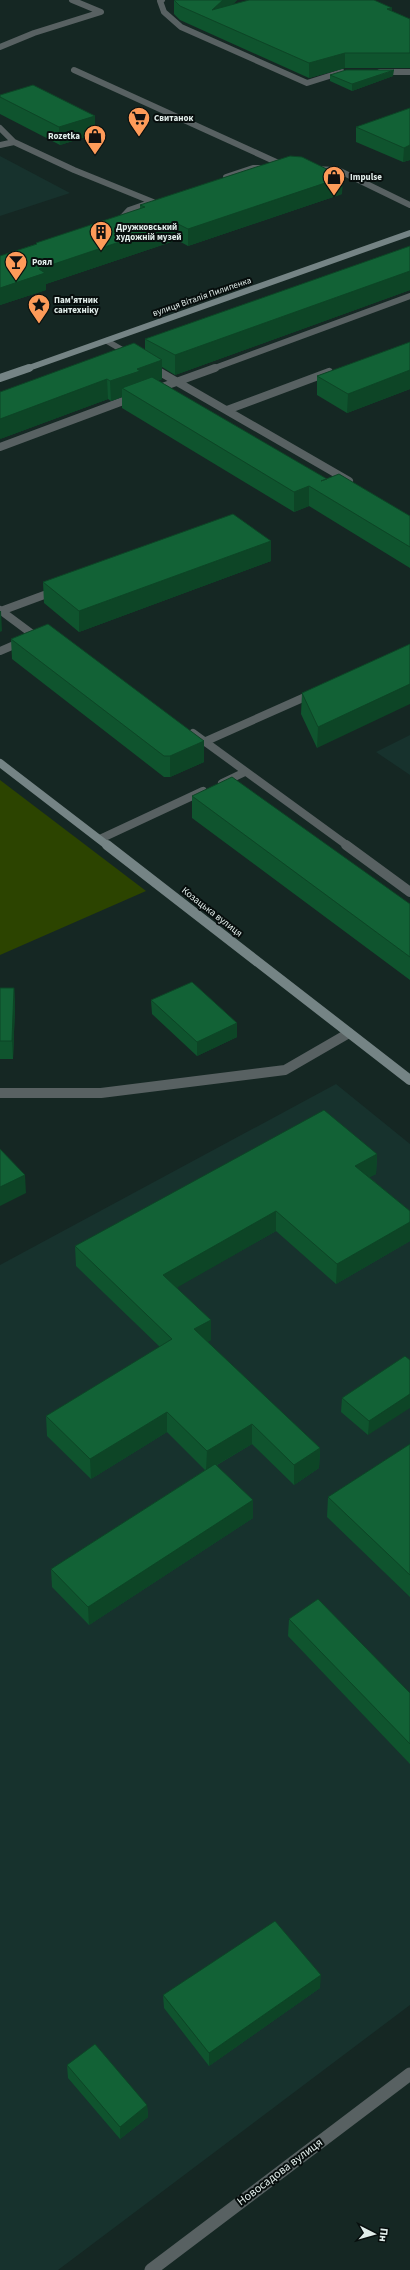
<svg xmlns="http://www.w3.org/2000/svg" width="410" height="2270" viewBox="0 0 410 2270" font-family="'Source Sans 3',sans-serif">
  <rect width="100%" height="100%" fill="#152723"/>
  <path fill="#17322d" d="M0,156l70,37 -70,23z
    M410,735v40l-34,-23z
    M336,1084l74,60v861l-352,265h-58v-1005z"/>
  <path fill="#2c4400" d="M0,780l146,111 -146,64z"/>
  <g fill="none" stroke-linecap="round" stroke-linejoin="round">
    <path stroke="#586162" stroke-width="6" d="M162,0l-2,1 4,11 17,15 126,56 35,-11
      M0,47l34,-14 67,-21 -29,-12
      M74,70l211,96
      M380,72h30
      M0,128l14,14 60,28 79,32
      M0,145l14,-3
      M313,169l25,1 72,35
      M226,177l27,-9h13
      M117,223l12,-13 23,-8
      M107,341l24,14
      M150,366l5,3
      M212,369l198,-73"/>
    <path stroke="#586162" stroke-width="8" d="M153,368l196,113
      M154,390l61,-22
      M227,410l102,-38
      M0,447l134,-50
      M0,610l35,26 -35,15
      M1,611l54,-20
      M193,733l155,113
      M204,742l110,-49
      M222,783l23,-11
      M100,839l103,-48"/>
    <path stroke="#586162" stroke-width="10" d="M346,845l64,47
      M0,1093h101l184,-23 64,-37"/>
    <path stroke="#586162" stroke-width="13" d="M151,2270l259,-196"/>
    <path stroke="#758485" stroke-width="6" d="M26,369l384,-136"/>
    <path stroke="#758485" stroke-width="8" d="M0,378l29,-10
      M0,763l108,83"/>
    <path stroke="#758485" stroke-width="10" d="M107,845l303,235"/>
  </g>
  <path fill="#0f542e" d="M174,0h63l-5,5 160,6 18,8v49h-65l-36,10 -129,-58 -6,-6z
    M330,75l63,1 -41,15 -22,-10z
    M0,95l95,39 -35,11 -60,-31z
    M410,108v52l-7,2 -47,-20v-15z
    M342,194l-154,52 -11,-6 -131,44v6l-46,15v-49l36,-12v-1l104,-34v-4z
    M410,246v44l-235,85 -13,-8v12l-4,2 169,98 83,37v52l-101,-62 -15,6 -172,-104v-11l-11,4 -3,-2 -108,40 145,-89v-11z
    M410,342v47l-63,24 -30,-18v-19z
    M271,541v20l-192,71 -35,-29 -1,-21z
    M11,639l193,102v21l-34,15h-6l-152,-118z
    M410,644l-93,104 -16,-34 1,-21z
    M192,796l218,108v76l-218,-162z
    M0,988h14l1,18 -2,53h-13z
    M151,1000l86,37 -40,19 -45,-42z
    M377,1154l-1,20 -7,3 41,34v30l-74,43 -60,-53 -99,56 34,53 -4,2 113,106 -1,20 -25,17 -42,-41 -35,21 36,53 -164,107 -37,-38 -1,-18 154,-99 -38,-38 -76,47 -44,-43 -1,-20 114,-69 -84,-81 -1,-20z
    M405,1356l-37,79 -27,-23 1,-14z
    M410,1444v153l-83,-80 1,-20z
    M289,1619l121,74v71l-122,-128z
    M320,1988l-111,78 -45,-58 -1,-13z
    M67,2065l80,40 1,12 -28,22 -52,-61z"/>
  <path fill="#0d4526" d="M223,0h14l-22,22 -3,-12z
    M392,8v14l-5,-13z
    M345,53v15l-36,10v-15z
    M394,70l-1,6 -41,15v-7z
    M95,116v18l-35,11 -1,-18z
    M410,145v15l-7,2 1,-14z
    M343,177l-1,17 -154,52v-17z
    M176,223l1,17 -131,44v6l-46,15v-17l39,-19z
    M410,271v19l-235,85v-20z
    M162,360v19l-22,8 -18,1v9l-11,4 -1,-20 27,-12z
    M410,370v19l-63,24 1,-19z
    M107,379l1,20 -108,40v-20z
    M309,486v20l-15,6v-20z
    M271,541v20l-192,71v-21z
    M0,611h1l1,20 -2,1z
    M410,684v20l-93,44 1,-21z
    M204,741v21l-34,15v-21z
    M14,988l1,18 -2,53 -1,-18z
    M237,1023v14l-40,19v-14z
    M377,1154l-1,20 -22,12 1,-20z
    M25,1175l1,18 -26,13v-19z
    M276,1211v20l-112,64 -1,-20z
    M410,1222v19l-74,43 1,-20z
    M211,1320v20l-17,10v-21z
    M410,1394v14l-42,27 1,-14z
    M167,1412v20l-76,47 -1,-20z
    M252,1424v20l-46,27 1,-20z
    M320,1448l-1,20 -25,17v-20z
    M253,1500v18l-164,107 -1,-18z
    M321,1975l-1,13 -111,78v-13z
    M147,2105l1,12 -28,22v-12z"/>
  <path fill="#126236" stroke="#0d4526" d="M174,0h49l-11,10 37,-10h125l18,8 -5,1 23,10v34h-65l-36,10 -129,-57z
    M346,70h48l-42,14 -22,-9z
    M33,85l62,31 -36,11 -59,-30v-2z
    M410,108v37l-6,3 -48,-21z
    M290,156l12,1 41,20 -155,52 -12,-6 -137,46 6,4 -45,15v-32l37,-12 -1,-1 109,-36 -5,-2z
    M410,246v25l-235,84 -30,-16z
    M410,342v28l-62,24 -31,-18z
    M134,343l28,17 -25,9 3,2 -30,10 -3,-2 -107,40v-27z
    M152,377l175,102 -6,2 18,-7 71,42v31l-101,-61 -15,6 -172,-104z
    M233,514l38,27 -192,70 -36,-29z
    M48,624l156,117 -34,15h-6l-153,-117z
    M410,644v40l-92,43 -16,-34z
    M232,777l178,127v53l-218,-161z
    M192,982l45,41 -40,19 -46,-42z
    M0,988h14l-2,53h-12z
    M324,1110l53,44 -22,12 55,45v11l-73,42 -61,-53 -113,64 48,45 -17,9 126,119 -26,17 -42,-41 -45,27 -40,-39 -77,47 -44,-43 126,-77 -97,-93z
    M0,1149l25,26 -25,12z
    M405,1356l5,4v34l-41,27 -27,-23z
    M410,1444v131l-82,-78z
    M215,1464l38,36 -165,107 -37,-38z
    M318,1599l92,94v51l-121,-125z
    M275,1921l46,54 -112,78 -46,-58z
    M95,2044l52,61 -27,22 -53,-62z"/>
  <defs>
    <g id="supermarket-pin" transform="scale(1.15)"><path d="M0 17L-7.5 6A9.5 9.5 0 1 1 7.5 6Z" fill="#fe9b59" stroke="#070e0d"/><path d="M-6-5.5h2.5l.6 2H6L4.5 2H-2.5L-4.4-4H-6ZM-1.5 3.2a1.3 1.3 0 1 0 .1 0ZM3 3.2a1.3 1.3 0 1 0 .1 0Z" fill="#111"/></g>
    <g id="shop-pin" transform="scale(1.15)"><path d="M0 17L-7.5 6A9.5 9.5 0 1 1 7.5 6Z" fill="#fe9b59" stroke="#070e0d"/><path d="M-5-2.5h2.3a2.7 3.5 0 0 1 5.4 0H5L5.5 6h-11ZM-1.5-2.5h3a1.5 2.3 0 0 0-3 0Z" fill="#111"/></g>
    <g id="building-pin" transform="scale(1.15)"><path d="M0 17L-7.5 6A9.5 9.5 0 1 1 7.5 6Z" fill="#fe9b59" stroke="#070e0d"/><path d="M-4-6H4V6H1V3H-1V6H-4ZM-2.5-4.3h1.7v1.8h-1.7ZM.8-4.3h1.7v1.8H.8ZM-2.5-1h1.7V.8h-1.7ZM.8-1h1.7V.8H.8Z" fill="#111"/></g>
    <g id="bar-pin" transform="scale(1.15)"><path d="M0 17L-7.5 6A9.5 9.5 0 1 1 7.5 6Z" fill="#fe9b59" stroke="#070e0d"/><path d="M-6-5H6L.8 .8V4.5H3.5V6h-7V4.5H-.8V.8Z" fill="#111"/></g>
    <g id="sight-pin" transform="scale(1.15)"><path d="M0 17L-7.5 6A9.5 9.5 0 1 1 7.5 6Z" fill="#fe9b59" stroke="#070e0d"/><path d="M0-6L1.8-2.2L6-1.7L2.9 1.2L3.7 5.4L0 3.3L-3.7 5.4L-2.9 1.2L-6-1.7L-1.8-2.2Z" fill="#111"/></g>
  </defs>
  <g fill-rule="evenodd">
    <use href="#supermarket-pin" x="139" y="118"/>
    <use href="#shop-pin" x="95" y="136"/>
    <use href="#shop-pin" x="334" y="177"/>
    <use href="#building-pin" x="101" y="232"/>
    <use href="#bar-pin" x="16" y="262"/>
    <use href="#sight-pin" x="39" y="305"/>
  </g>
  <g text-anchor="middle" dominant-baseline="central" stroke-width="4" stroke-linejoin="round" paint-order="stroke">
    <g font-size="9" font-weight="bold" fill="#e1edea" stroke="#070e0d" text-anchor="start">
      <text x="154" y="118">Свитанок</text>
      <text x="80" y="136" text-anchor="end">Rozetka</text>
      <text x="350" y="177">Impulse</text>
      <text x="116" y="227">Дружковський<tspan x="116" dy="10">художній музей</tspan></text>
      <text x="32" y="262">Роял</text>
      <text x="54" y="300">Пам'ятник<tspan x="54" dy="10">сантехніку</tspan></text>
    </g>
    <g font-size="9" fill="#e1edea" stroke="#070e0d">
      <text transform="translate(202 297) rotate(-19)">вулиця Віталія Пилипенка</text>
    </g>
    <g font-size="10" fill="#e1edea" stroke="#070e0d">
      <text transform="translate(212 912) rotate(38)">Козацька вулиця</text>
    </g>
    <g font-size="12" fill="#e1edea" stroke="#070e0d">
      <text transform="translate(280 2172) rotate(-37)">Новосадова вулиця</text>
    </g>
  </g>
  <g transform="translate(374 2234) rotate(96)" stroke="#070e0d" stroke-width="3" paint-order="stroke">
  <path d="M0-3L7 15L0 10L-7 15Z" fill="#e1edea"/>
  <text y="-6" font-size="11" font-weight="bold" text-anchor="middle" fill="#e1edea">Пн</text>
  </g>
</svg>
